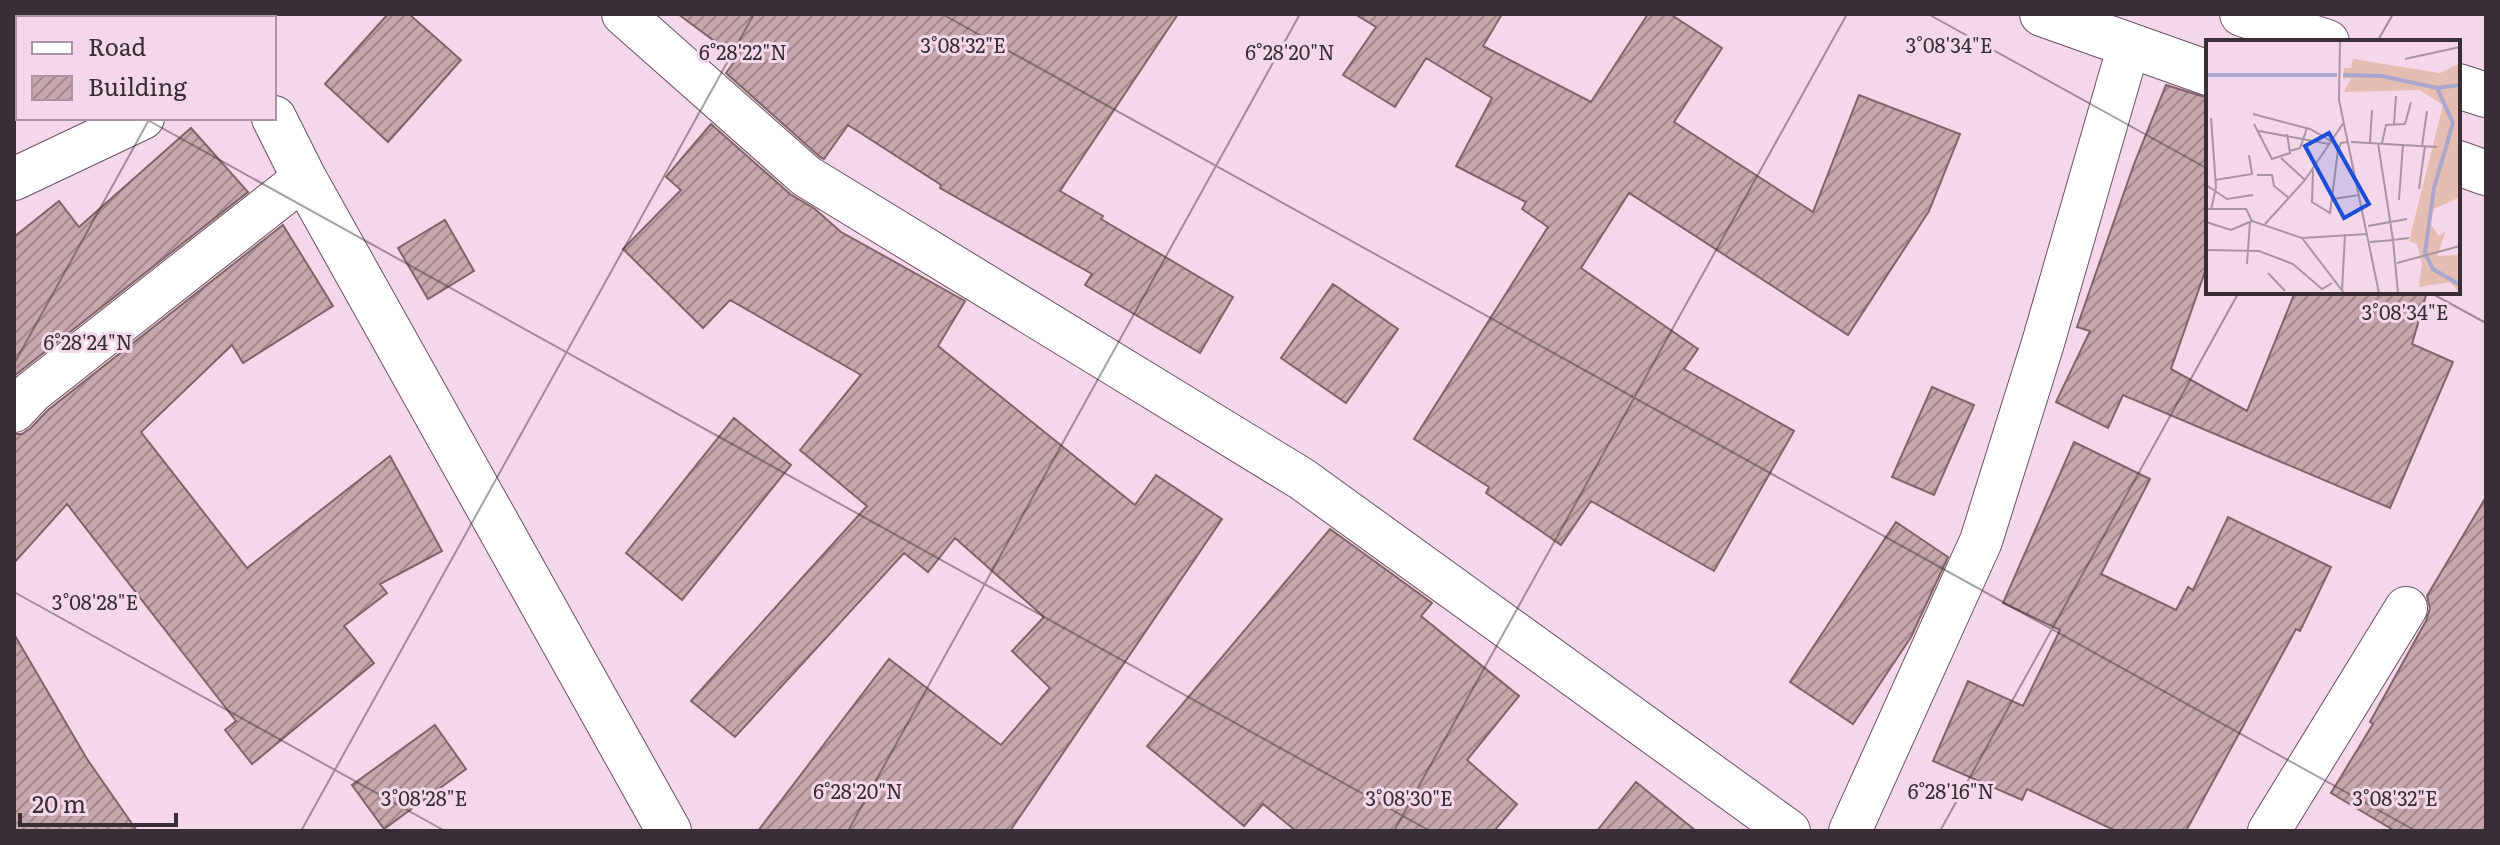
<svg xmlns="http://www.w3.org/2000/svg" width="2500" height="845" viewBox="0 0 2500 845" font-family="Literata,serif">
  <defs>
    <pattern id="building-hatch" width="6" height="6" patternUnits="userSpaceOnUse" patternTransform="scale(2)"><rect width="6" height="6" fill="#c6a7ab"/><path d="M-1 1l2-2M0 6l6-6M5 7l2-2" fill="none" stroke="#a2888c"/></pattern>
  </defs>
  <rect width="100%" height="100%" fill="#f4d8e9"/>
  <path fill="url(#building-hatch)" stroke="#816469" stroke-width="2" d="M388,14h21l52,46 -73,82 -63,-58z
    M678,14h500l-118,177 43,25 -2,3 132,78 -33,56 -115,-68 7,-11 -152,-86 1,-3 -93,-60 -24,34 -4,-2 -94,-84 11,-15z
    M1355,14h147l-19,32 108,56 57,-88h22l52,34 -48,74 139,90 46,-117 101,39 -31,77 -81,124 -219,-142 -48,75 117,81 -14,20 110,62 -80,140 -123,-70 -30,44 -75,-52 3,-6 -75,-48 134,-212 -26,-18 4,-7 -70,-36 36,-68 -66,-40 -31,49 -52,-32 33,-48z
    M2166,85l42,13v165l-37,106 76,42 48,-119h132l-15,52 41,18 -63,146 -267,-113 -15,33 -52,-26 34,-71 -13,-4 57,-163z
    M711,124l79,70 25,15 26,23 124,69 -27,45 197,159 21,-30 66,44 -212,312h-252l131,-172 112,86 49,-57 -38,-37 32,-34 -89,-79 -27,34 -24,-19 -169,184 -44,-36 176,-195 -67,-56 61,-75 -131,-75 -27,28 -80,-79 58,-59 -15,-13z
    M191,128l57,64 -234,184v-139l45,-36 20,26z
    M445,220l29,51 -46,28 -30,-51z
    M283,225l50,81 -90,57 -11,-18 -91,87 106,136 143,-112 52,95 -62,33 7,9 -43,33 30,37 -122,101 -27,-34 11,-9 -169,-217 -53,59v-129h8l9,-6 17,-18z
    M1333,284l65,45 -52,74 -65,-45z
    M1932,387l42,18 -40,90 -42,-18z
    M734,418l57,47 -109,135 -56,-47z
    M2074,442l76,37 -49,95 75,36 12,-23 5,3 35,-73 103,50 -31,64 -4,-2 -110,202h-70l-89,-42 -5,11 -89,-39 35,-80 55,25 37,-76 -57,-27z
    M2486,497v334h-91l-64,-38 42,-69 -3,-2 56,-101 4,-13 -3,-12z
    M1896,522l52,35 -37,80 -58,87 -63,-42z
    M1330,529l102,74 -11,13 98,80 -52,64 50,44 -23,27h-198l-33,-27 -19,22 -97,-80z
    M14,634l73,125 50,72h-123z
    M435,725l31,44 -82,60 -32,-44z
    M1636,782l60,49h-99z"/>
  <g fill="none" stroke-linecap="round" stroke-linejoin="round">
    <g stroke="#695260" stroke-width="44">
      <path id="minor" d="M623,14l183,162 496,303 487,352
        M14,179l129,-61
        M14,411l18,-19 272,-214
        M1850,831l131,-290 62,-198 86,-298
        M2269,831l137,-223"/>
    </g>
    <g stroke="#695260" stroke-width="46">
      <path id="tertiary" d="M222,14l2,4
        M274,118l30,60 365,653"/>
    </g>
    <g stroke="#695260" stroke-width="46">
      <path id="secondary" d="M2042,14l166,59
        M2242,14l85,28
        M2458,86l28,9
        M2458,163l28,10"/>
    </g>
    <use href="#minor" stroke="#fff" stroke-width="42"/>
    <use href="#tertiary" stroke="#fff" stroke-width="44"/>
    <use href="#secondary" stroke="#fff" stroke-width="44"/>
  </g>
  <path fill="none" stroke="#392e35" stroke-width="2" stroke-opacity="0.45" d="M942,14l1474,817M1928,14l280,155M206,18l2,-4M2377,42l16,-28M14,46l4,2M144,118l1286,713M2429,292l57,31M14,364l136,-246M14,592l431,239M301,831l453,-817M848,831l452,-817M1394,831l453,-817M1940,831l299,-539"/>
  <g transform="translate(2206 40)">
    <rect width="254" height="254" fill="#f4d8e9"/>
    <path d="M147,19l87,14 20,-10v134l-26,12 -5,13 10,14 7,-5 -9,25 23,-1v38l-10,-11 -31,5 3,-23 -5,-20 -8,-3 34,-136 -23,-15 -76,2 7,-14 -8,1 1,-11h7z" fill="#e6bdb2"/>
    <path fill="none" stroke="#a9a7ce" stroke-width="4" d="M0,35h131M137,35l39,1 55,12 23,-3M231,48l16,35 -19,65 -9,65 8,16 27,16"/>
    <path fill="none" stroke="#a994a1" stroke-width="2" d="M134,1l-1,59 40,193M199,19l55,-12M47,74l57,15 21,12M5,78l5,69 -5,23M48,84l18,35 18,-6 -3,-19M188,84l2,-28M53,91l70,13M145,102l86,5M164,103l2,-33M172,103l15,97 16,-2M176,103l4,-18 19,-1 6,-22M216,106l5,-35M84,111l10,-3 7,-20M75,118l24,22M107,130l-1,32 18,11 8,-63 3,-7 6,-1M51,135h15l2,11 15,12M9,140l37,-6 -3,-19M0,145l21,14 26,-4M213,149l6,-43M127,159l26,-4M193,160l4,-56M0,169h40l6,12 50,17 42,55M0,182l25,8 21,-9M59,184l40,-44 39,-58M162,186l39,-7M96,198l65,-4M164,202l23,-2 5,53M0,210l53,1 34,13 29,25 10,-6M191,223l63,-17M41,224l3,-42M62,233l17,18M136,251l3,-57M37,253h49"/>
    <path fill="#1d4ed8" fill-opacity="0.15" stroke="#1d4ed8" stroke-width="4" d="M123,93l40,71 -25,14 -39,-72z"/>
    <rect width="254" height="254" fill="none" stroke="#392e35" stroke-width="4"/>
  </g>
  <g font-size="20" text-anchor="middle" fill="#392e35" stroke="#f4d8e9" stroke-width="6" stroke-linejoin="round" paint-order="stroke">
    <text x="963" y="53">3°08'32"E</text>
    <text x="1949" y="53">3°08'34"E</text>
    <text x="743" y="60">6°28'22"N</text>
    <text x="1290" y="60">6°28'20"N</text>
    <text x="2405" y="320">3°08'34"E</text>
    <text x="88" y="350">6°28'24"N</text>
    <text x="95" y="610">3°08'28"E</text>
    <text x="858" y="799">6°28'20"N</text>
    <text x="1951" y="799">6°28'16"N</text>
    <text x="424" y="806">3°08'28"E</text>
    <text x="1409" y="806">3°08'30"E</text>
    <text x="2395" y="806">3°08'32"E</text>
  </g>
  <rect width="2500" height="845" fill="none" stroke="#392e35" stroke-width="32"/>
  <rect x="16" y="16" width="260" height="104" fill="#f4d8e9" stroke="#a994a1" stroke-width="2"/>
  <rect x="32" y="42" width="40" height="12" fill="#ffffff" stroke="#a994a1" stroke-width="2"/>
  <text x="88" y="56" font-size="24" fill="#392e35">Road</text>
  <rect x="32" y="76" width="40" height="24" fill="url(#building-hatch)" stroke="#a994a1" stroke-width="2"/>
  <text x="88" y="96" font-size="24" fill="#392e35">Building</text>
  <path d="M20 813v12h156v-12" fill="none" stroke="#392e35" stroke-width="4"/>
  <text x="32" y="813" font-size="24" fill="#392e35" stroke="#f4d8e9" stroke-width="6" paint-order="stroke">20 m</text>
</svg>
